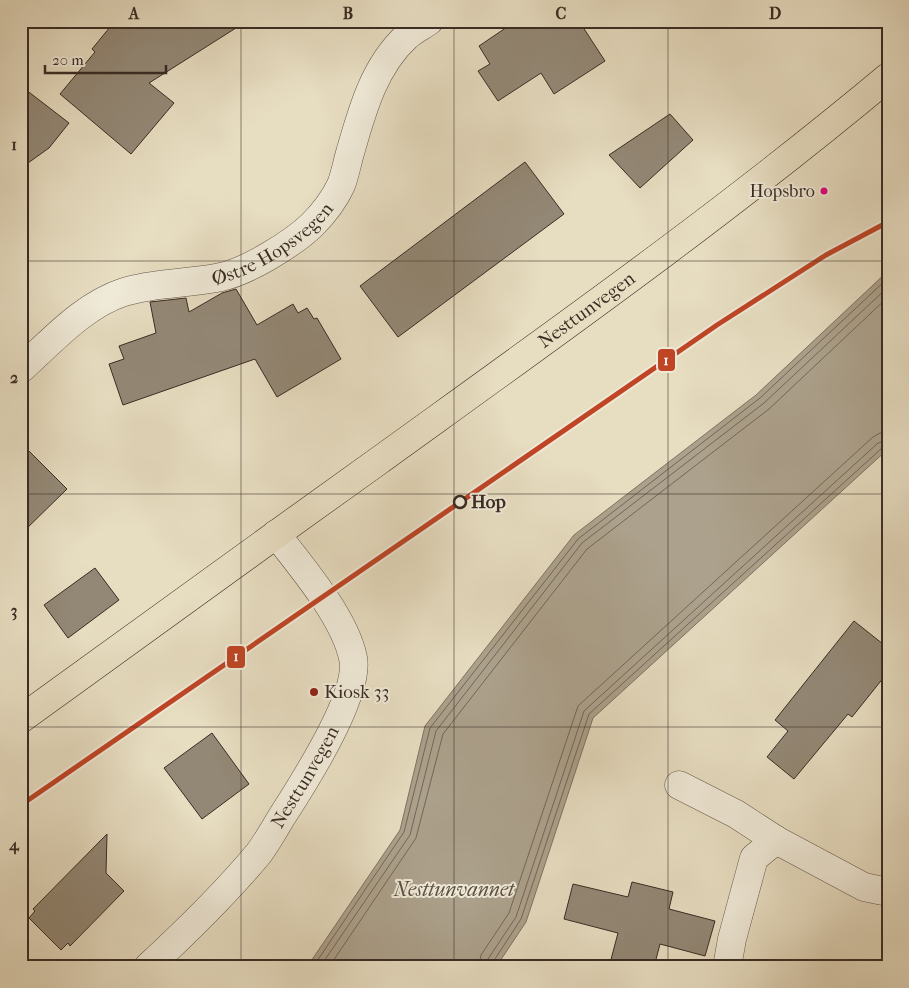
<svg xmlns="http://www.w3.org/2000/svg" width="909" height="988" viewBox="0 0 909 988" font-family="'IM FELL French Canon',serif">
  <rect width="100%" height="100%" fill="#e7ddc1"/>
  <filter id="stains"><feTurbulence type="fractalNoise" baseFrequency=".004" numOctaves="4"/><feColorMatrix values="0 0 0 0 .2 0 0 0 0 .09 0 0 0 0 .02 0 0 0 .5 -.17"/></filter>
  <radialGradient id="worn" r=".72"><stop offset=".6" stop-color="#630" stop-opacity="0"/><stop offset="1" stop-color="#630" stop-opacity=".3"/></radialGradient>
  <path fill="#aca18c" stroke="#7e7262" d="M888,271v178l-295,269 -67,204 -30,45h-189l93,-137 25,-104 149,-191 182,-140z"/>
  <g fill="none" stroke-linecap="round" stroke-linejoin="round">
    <path stroke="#726658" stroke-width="1" d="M313,967l91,-135 26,-104 148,-189 182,-141 128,-120
      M320,967l90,-132 26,-104 146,-188 182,-140 124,-116
      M329,967l87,-129 27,-104 144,-185 182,-140 119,-112
      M479,967l2,-12 28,-42 69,-207 295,-269 7,-4 8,-1
      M486,967l2,-8 28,-42 68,-206 294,-268 10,-3
      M492,967l1,-5 28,-43 68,-205 293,-266 6,-2"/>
  </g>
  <path fill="#938876" stroke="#392c24" d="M115,21h132l-98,62 25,20 -43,51 -71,-60 35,-42 -3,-3z
    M516,21h63l26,40 -51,33 -13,-21 -43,28 -20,-30 12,-7 -11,-18z
    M21,86l48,37 -20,25 -28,20z
    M670,114l23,26 -53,48 -31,-33z
    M525,162l39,52 -166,123 -38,-51z
    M236,289l21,36 36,-21 5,9 9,-5 7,11 3,-1 24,41 -64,38 -22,-38 -132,46 -14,-41 15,-5 -5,-13 37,-13 -6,-31 36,-4 3,14 33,-19z
    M21,443l46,46 -46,45z
    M95,568l24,32 -51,38 -24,-33z
    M854,621l34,27v24l-36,45 -4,-3 -54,65 -27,-22 21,-26 -13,-11z
    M212,733l37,51 -47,35 -38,-51z
    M107,834l-1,39 18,18 -54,55 -2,-3 -7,7 -32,-32 6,-7 -2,-2z
    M632,882l41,10 -4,17 46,12 -10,35 -45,-12 -6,23h-45l9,-34 -54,-14 9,-35 55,13z"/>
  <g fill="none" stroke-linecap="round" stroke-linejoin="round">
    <g stroke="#64584b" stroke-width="29">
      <g id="minor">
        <path id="s1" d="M22,368c31,-28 62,-63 102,-76 32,-10 65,-8 97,-15 27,-6 71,-33 91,-52 12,-12 22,-25 29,-40 4,-10 6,-22 9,-32 12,-42 24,-87 57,-117 7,-6 15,-10 22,-15"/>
        <path d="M679,785l57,29 40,26 88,47 24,5"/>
        <path id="s2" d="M148,967c39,-36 77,-73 111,-114 8,-11 15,-23 22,-35 20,-31 80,-124 72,-160 -8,-40 -52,-92 -77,-124"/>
        <path d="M727,967l5,-28 22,-81 22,-18"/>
      </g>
    </g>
    <g stroke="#392c24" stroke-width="29">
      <g id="primary">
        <path id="s3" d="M21,719c119,-86 237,-172 356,-257 173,-125 347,-248 511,-385"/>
      </g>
    </g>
    <use href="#minor" stroke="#efe9d7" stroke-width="28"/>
    <use href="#primary" stroke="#e7ddc1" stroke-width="28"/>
    <g stroke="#efe9d7" stroke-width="9">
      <path id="rail-1" d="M21,805l696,-480 109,-70 62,-33"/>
    </g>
    <use href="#rail-1" stroke="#bf4525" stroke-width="5"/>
  </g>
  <path fill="none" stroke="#392c24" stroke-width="1" stroke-opacity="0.55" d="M241,21v946M454,21v946M668,21v946M21,261h867M21,494h867M21,727h867"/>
  <circle fill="#e5007d" stroke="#efe9d7" stroke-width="2" cx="824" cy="191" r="4.5"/>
  <circle fill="#efe9d7" stroke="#392c24" stroke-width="2.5" cx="460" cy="502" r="6"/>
  <circle fill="#8f2418" stroke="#efe9d7" stroke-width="2" cx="314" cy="692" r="5"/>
  <g text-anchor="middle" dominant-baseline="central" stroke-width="4" stroke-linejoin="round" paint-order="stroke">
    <g font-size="18" fill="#392c24" stroke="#efe9d7" text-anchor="end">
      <text x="815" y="191">Hopsbro</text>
    </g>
    <g font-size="19" fill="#392c24" stroke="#efe9d7">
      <text stroke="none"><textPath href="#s1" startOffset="288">Østre Hopsvegen</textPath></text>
      <text stroke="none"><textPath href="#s3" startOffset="698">Nesttunvegen</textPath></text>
      <text stroke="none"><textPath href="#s2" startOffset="248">Nesttunvegen</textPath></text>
    </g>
    <g font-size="19" font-weight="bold" fill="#392c24" stroke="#efe9d7" text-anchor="start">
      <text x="471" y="502">Hop</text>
    </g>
    <g font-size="19" fill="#392c24" stroke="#efe9d7" text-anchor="start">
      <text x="324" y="692">Kiosk 33</text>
    </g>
    <g font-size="20" font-style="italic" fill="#5c4f43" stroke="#efe9d7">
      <text x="454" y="889">Nesttunvannet</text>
    </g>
  </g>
  <g stroke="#efe9d7" stroke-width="2">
    <rect x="657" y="348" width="19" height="24" rx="5" fill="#bf4525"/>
    <rect x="226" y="645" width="20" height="24" rx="5" fill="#bf4525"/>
  </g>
  <g font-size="14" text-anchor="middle" font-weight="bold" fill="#fff">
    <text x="666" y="365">1</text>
    <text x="236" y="661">1</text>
  </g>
  <rect width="909" height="988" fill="none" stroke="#e7ddc1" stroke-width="55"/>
  <path d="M45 65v8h121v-8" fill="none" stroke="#392c24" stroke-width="2.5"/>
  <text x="52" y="65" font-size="15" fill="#392c24" stroke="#efe9d7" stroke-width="4" paint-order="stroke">20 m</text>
  <rect x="28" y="28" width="854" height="932" fill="none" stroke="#392c24" stroke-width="2"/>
  <g font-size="16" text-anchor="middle" font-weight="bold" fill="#392c24">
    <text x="134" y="19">A</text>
    <text x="348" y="19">B</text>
    <text x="561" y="19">C</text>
    <text x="775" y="19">D</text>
    <text x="14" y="150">1</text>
    <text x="14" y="383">2</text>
    <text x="14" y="616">3</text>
    <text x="14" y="850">4</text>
  </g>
  <rect width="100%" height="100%" filter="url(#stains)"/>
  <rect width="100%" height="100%" fill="url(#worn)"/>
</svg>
